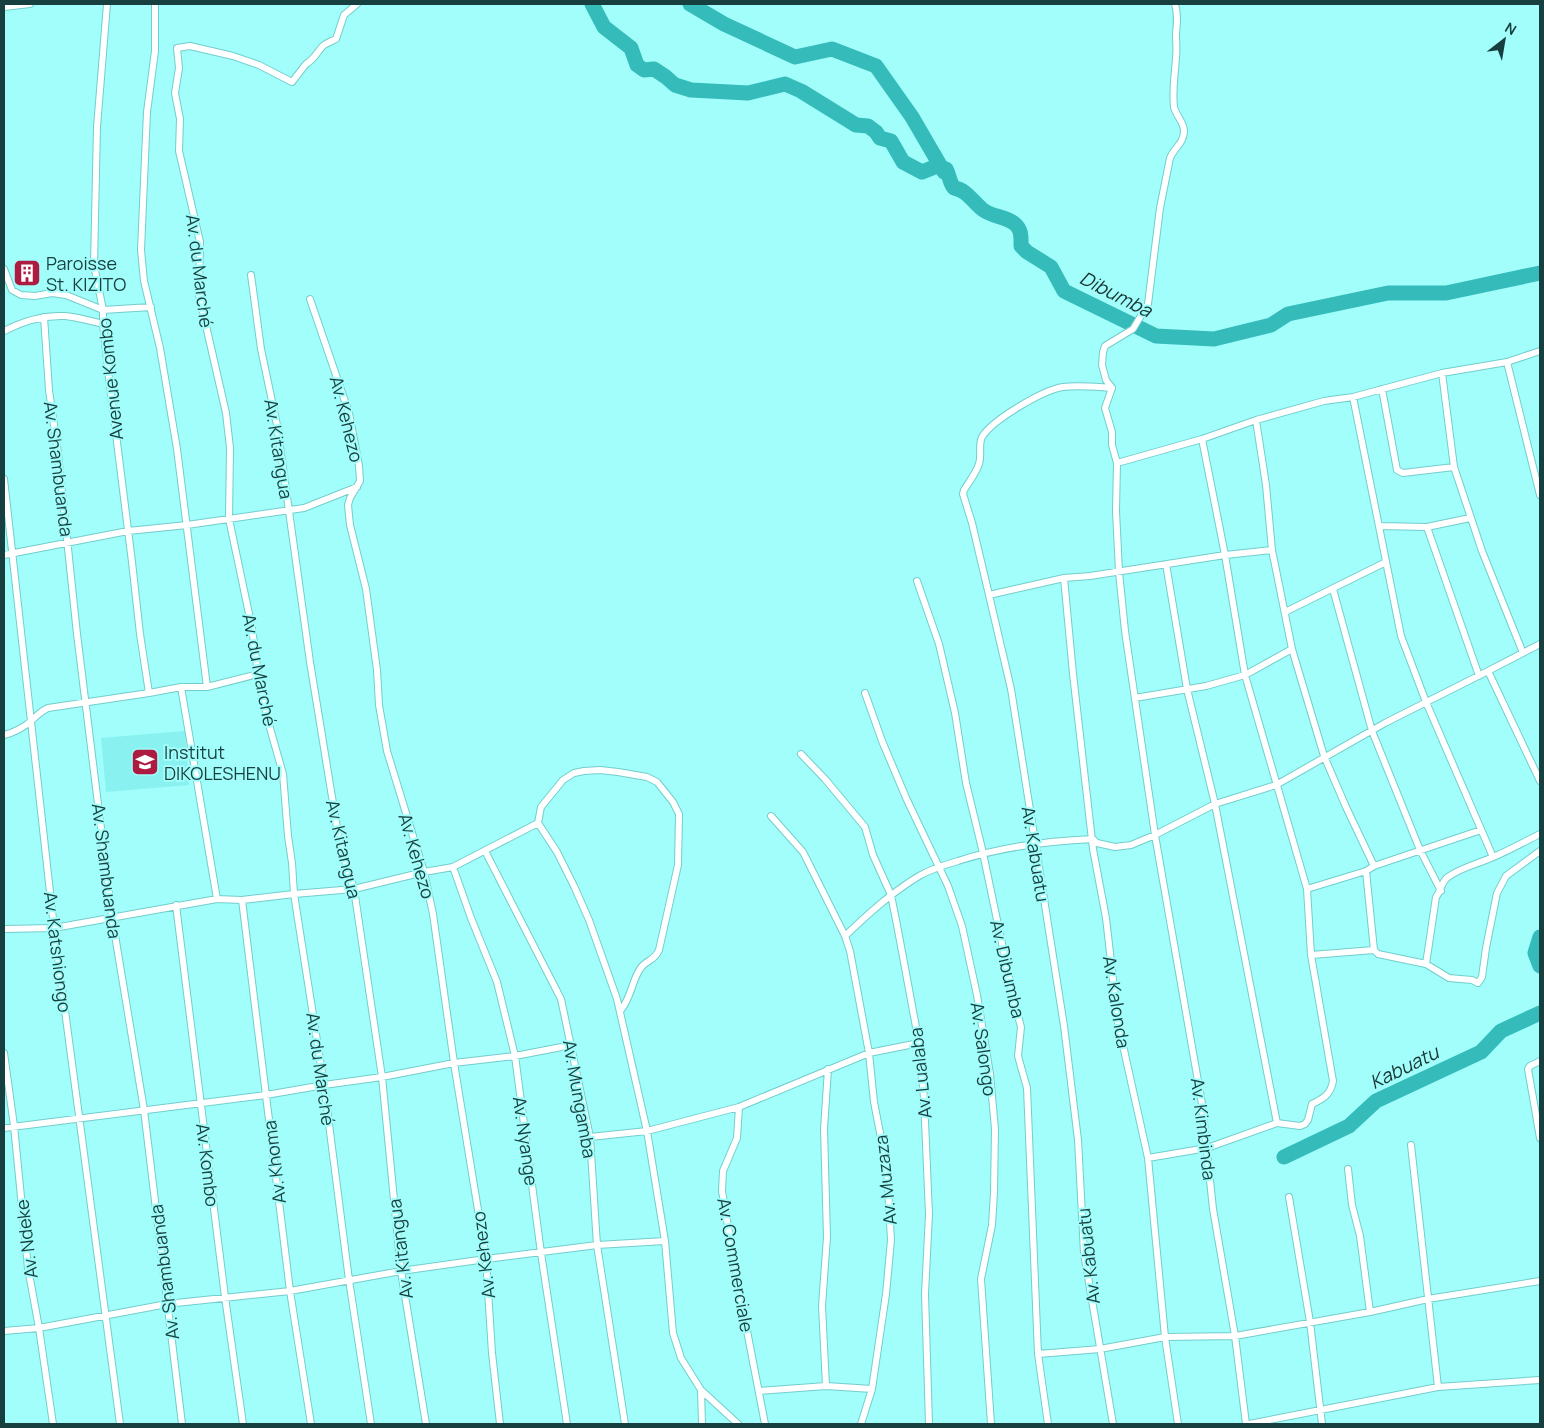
<svg xmlns="http://www.w3.org/2000/svg" width="1544" height="1428" viewBox="0 0 1544 1428" font-family="Manrope,sans-serif">
  <rect width="100%" height="100%" fill="#a1fefb"/>
  <path fill="#89f2f0" d="M185,731l4,54 -83,7 -5,-54z"/>
  <g fill="none" stroke-linecap="round" stroke-linejoin="round">
    <path stroke="#34bbba" stroke-width="15" d="M592,4l12,23 27,21 6,17 7,5 10,-1 12,8 9,8 16,5 57,3 37,-9 16,7 55,34 12,1 8,6 4,6 11,3 12,21 19,10 15,-6 9,3c4,7 3,13 8,19 13,2 18,13 28,21 9,8 24,7 33,15 7,6 6,14 6,22l6,6 24,15 13,24 92,45 58,3 57,-14 17,-11 100,-21h58l94,-20
      M690,4l34,20 71,33 37,-8 44,17 36,51 32,55
      M1540,937l-5,16 5,13
      M1284,1157l65,-31 27,-25 105,-49 20,-21 39,-18"/>
    <g stroke="#72cecc" stroke-width="8">
      <path id="street" d="M107,4l-10,123 -3,138 9,45v14l6,54 23,184 8,72 9,59
        M155,4v47l-8,61 -6,138 3,31 16,67 17,101 30,238
        M357,4l-13,11 -8,24c-4,2 -9,4 -12,6 -6,5 -9,14 -18,19l-14,18 -33,-17 -26,-9 -43,-10 -13,2 2,20 -4,25 5,26 -1,32 21,91 -1,53 27,118 4,35 -1,71 23,109 6,46 10,47 15,53 5,62 4,27 2,31 30,191 25,195 22,144
        M1175,4c3,10 2,19 1,30 0,8 1,16 0,23 -1,18 -4,31 -2,50 2,9 10,15 10,24 0,12 -10,17 -14,27l-10,50 -12,96 -15,25 -28,17 -2,6 -1,13 4,15 6,8 -7,20 7,24v13l5,18 -1,48 3,61 6,59 30,204 47,269 11,105 22,127 11,88
        M4,7l26,-3
        M4,269l8,21 9,5 14,1 17,-3 14,2 37,15 48,-3
        M251,275l10,74 16,76 33,237 30,184 14,43 28,188 19,194 25,153
        M310,299l39,114 10,53 1,15 -10,17 -2,7 2,20 16,64 11,81 2,35 8,46 37,121 9,42 21,149 32,196 6,94 8,71
        M44,317l5,73 9,63 19,181 35,283 32,193 38,314
        M4,331c19,-10 39,-16 61,-15 12,1 26,5 38,8
        M1507,362l33,133
        M1442,373l12,94 28,84 41,102
        M1112,388c-16,-1 -33,-3 -49,-1 -20,3 -71,33 -81,50 -4,8 0,18 -3,27 -3,9 -10,18 -15,26l-1,4 9,29 17,72 22,94 53,337 14,114 6,113 29,171
        M1382,389l15,81 6,3 51,-6
        M1353,397l48,239 25,66 67,155
        M1256,420l10,65 6,65 20,99 32,107 22,51 28,59
        M1117,463l85,-24 54,-19 68,-19 29,-4 89,-24 65,-11 33,-11
        M4,479l50,449 66,496
        M1379,526l48,1 43,-9
        M1427,527l52,149
        M4,555l124,-24 59,-6 117,-17 53,-21
        M1166,564l21,125 28,115 62,319
        M1064,578l9,96 20,175 13,69 12,105 30,135 17,179 13,87
        M917,581l22,63 16,69 11,70 17,70 31,148 7,26 -3,29 9,32 11,266 10,70
        M1333,589l39,142 48,119 21,41
        M989,595l75,-17 26,-2 135,-21 47,-5
        M1285,612l101,-50
        M1488,671l52,110
        M181,687l36,212
        M865,693l17,48 25,59 41,86 14,40 15,69 13,79 5,55 -1,63 -2,33 -11,54 10,145
        M1135,698l71,-12 39,-11 47,-26
        M4,735c9,-2 21,-8 28,-15 6,-5 9,-9 16,-12l101,-15 32,-6h26l51,-13
        M801,754l24,25 40,48 8,28 18,40 6,30 22,118 5,55 5,116 -4,80 4,130
        M771,816l32,36 42,84 5,15 19,102 5,49 13,67 4,71 -5,54 -14,95 -11,35
        M485,851l76,148 29,138 7,108 28,179
        M453,867l18,51 26,64 18,74 26,197 26,171
        M1366,871l8,79
        M1307,889l59,-18 8,-5 107,-36
        M242,900l48,391 21,133
        M176,905l49,392 18,127
        M4,929l50,-1 163,-29 25,1 52,-6 60,-5 70,-17 29,-5 85,-44
        M845,936c23,-22 46,-43 74,-60 12,-7 25,-11 39,-15 43,-14 89,-20 135,-22l4,4 18,4 16,-2 24,-10 60,-31 61,-19 109,-62 103,-52 52,-27
        M1311,955l63,-5 4,4 48,10 23,14 23,2 6,3 4,-6 4,-29 11,-55 9,-17 34,-25
        M1426,964l10,-67c5,-6 5,-15 12,-20 12,-9 29,-13 43,-19 17,-7 33,-16 49,-24
        M620,1011c11,-12 11,-28 20,-42 5,-9 14,-7 19,-19l19,-85 1,-51 -6,-12 -16,-20 -10,-5 -29,-5 -18,-2 -16,1 -10,2 -11,7 -22,27 -3,16 19,29 17,34 15,34 28,79 30,132 18,110 8,92 8,25 20,32 37,34
        M4,1053l10,73 14,142 11,60 14,96
        M1540,1061l-10,5 -2,3 12,69
        M739,1107l-2,31 -14,33 -1,20 15,88 28,145
        M4,1128l262,-33 58,-10 58,-8 72,-14 61,-7 57,-11
        M590,1137l57,-6 92,-24 130,-54 50,-10
        M1411,1145l27,242
        M1148,1158l59,-10 70,-25 23,3 5,-2 3,-4 4,-16c11,-5 19,-10 21,-23l-22,-126 -4,-66 -62,-214 -20,-120 -23,-116
        M1348,1169l4,36 8,31 10,76
        M1289,1197l21,125 12,102
        M4,1331l35,-3 128,-24 123,-13 111,-20 85,-12 111,-14 68,-4
        M1038,1354l62,-5 65,-12 70,-1 135,-24 58,-13 112,-18
        M826,1386l-4,-80 5,-69 -3,-108 4,-60
        M701,1390l1,34
        M759,1391l67,-5 46,3
        M1249,1424l189,-37 102,-7"/>
    </g>
    <use href="#street" stroke="#fff" stroke-width="6"/>
  </g>
  <defs>
    <g id="building-square" transform="scale(1.4375)"><rect x="-9" y="-9" width="18" height="18" rx="4" fill="#ae1b41" stroke="#a1fefb"/><path d="M-4-6H4V6H1V3H-1V6H-4ZM-2.5-4.3h1.7v1.8h-1.7ZM.8-4.3h1.7v1.8H.8ZM-2.5-1h1.7V.8h-1.7ZM.8-1h1.7V.8H.8Z" fill="#fff"/></g>
    <g id="school-square" transform="scale(1.4375)"><rect x="-9" y="-9" width="18" height="18" rx="4" fill="#ae1b41" stroke="#a1fefb"/><path d="M0-5L7-2L0 1L-7-2ZM-4 1L0 2.5L4 1V4Q0 6-4 4Z" fill="#fff"/></g>
  </defs>
  <g fill-rule="evenodd">
    <use href="#building-square" x="27" y="273"/>
    <use href="#school-square" x="145" y="762"/>
  </g>
  <g text-anchor="middle" dominant-baseline="central" stroke-width="4" stroke-linejoin="round" paint-order="stroke">
    <g font-size="18" fill="#183f3f" stroke="#a1fefb" text-anchor="start">
      <text x="46" y="263">Paroisse<tspan x="46" dy="21">St. KIZITO</tspan></text>
      <text x="164" y="752">Institut<tspan x="164" dy="21">DIKOLESHENU</tspan></text>
    </g>
    <g font-size="18" fill="#183f3f" stroke="#a1fefb">
      <text transform="translate(200 271) rotate(83)">Av. du Marché</text>
      <text transform="translate(110 379) rotate(-96)">Avenue Kombo</text>
      <text transform="translate(347 419) rotate(76)">Av. Kehezo</text>
      <text transform="translate(279 449) rotate(81)">Av. Kitangua</text>
      <text transform="translate(59 469) rotate(83)">Av. Shambuanda</text>
      <text transform="translate(260 670) rotate(79)">Av. du Marché</text>
      <text transform="translate(344 849) rotate(77)">Av. Kitangua</text>
      <text transform="translate(1036 854) rotate(81)">Av. Kabuatu</text>
      <text transform="translate(417 856) rotate(74)">Av. Kehezo</text>
      <text transform="translate(107 871) rotate(83)">Av. Shambuanda</text>
      <text transform="translate(58 952) rotate(83)">Av. Katshiongo</text>
      <text transform="translate(1008 969) rotate(77)">Av. Dibumba</text>
      <text transform="translate(1117 1002) rotate(81)">Av. Kalonda</text>
      <text transform="translate(984 1049) rotate(82)">Av. Salongo</text>
      <text transform="translate(321 1069) rotate(82)">Av. du Marché</text>
      <text transform="translate(920 1073) rotate(-96)">Av. Lualaba</text>
      <text transform="translate(580 1099) rotate(80)">Av. Mungamba</text>
      <text transform="translate(1204 1129) rotate(83)">Av. Kimbinda</text>
      <text transform="translate(526 1141) rotate(82)">Av. Nyange</text>
      <text transform="translate(274 1162) rotate(-97)">Av. Khoma</text>
      <text transform="translate(208 1165) rotate(83)">Av. Kombo</text>
      <text transform="translate(885 1180) rotate(-96)">Av. Muzaza</text>
      <text transform="translate(26 1239) rotate(-97)">Av. Ndeke</text>
      <text transform="translate(400 1249) rotate(-97)">Av. Kitangua</text>
      <text transform="translate(483 1255) rotate(-97)">Av. Kehezo</text>
      <text transform="translate(1088 1256) rotate(-96)">Av. Kabuatu</text>
      <text transform="translate(736 1265) rotate(80)">Av. Commerciale</text>
      <text transform="translate(164 1272) rotate(-97)">Av. Shambuanda</text>
    </g>
    <g font-size="19" font-style="italic" fill="#183433" stroke="#a1fefb">
      <text transform="translate(1116 294) rotate(27)">Dibumba</text>
      <text transform="translate(1404 1067) rotate(-26)">Kabuatu</text>
    </g>
  </g>
  <rect width="1544" height="1428" fill="none" stroke="#183f3f" stroke-width="10"/>
  <g transform="translate(1504 40) rotate(31)" stroke="#a1fefb" stroke-width="4" paint-order="stroke">
  <path d="M0-4L9 19L0 12L-9 19Z" fill="#183f3f"/>
  <text y="-8" font-size="14" font-weight="bold" text-anchor="middle" fill="#183f3f">N</text>
  </g>
</svg>
